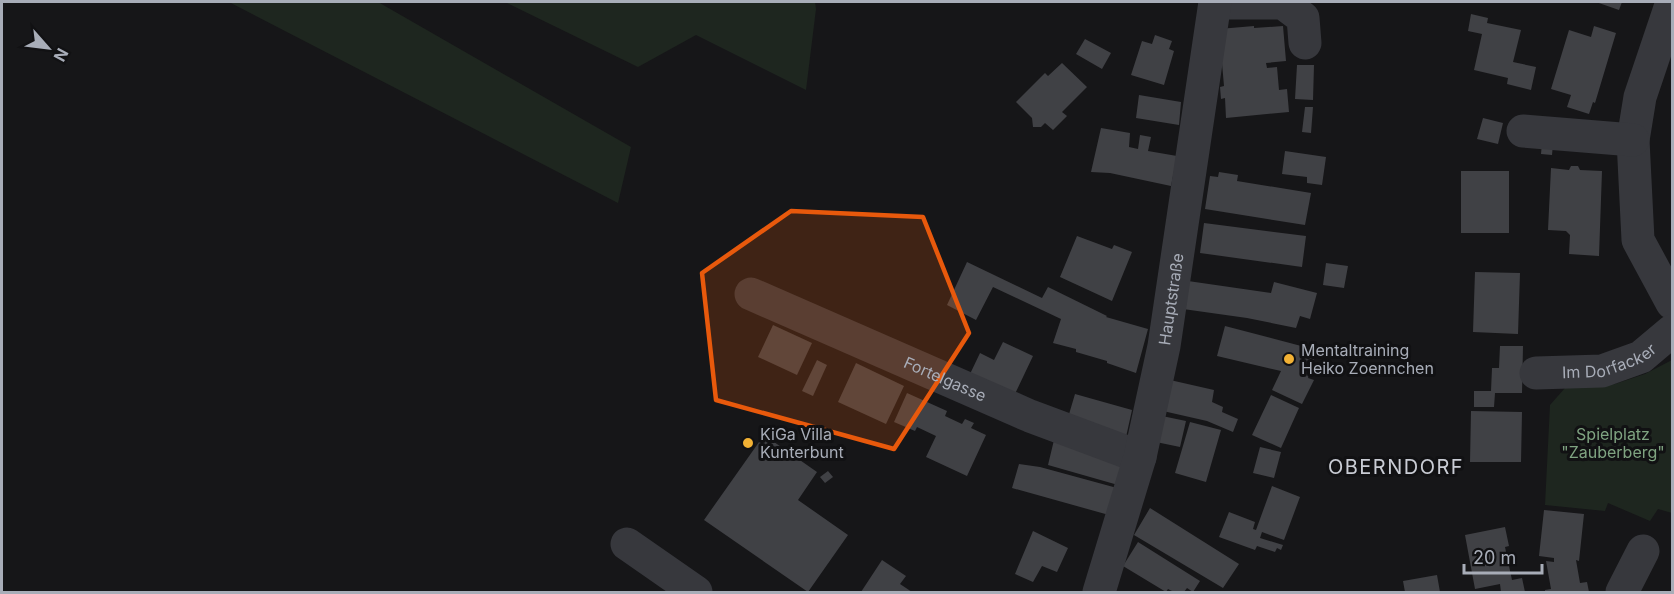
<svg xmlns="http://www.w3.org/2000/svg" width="1674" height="594" viewBox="0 0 1674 594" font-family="Inter,sans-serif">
  <rect width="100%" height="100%" fill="#161618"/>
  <path fill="#1e261f" d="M229,2h149l253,145 -13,56z
    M505,2h310l1,7 -10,81 -110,-55 -58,32z
    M1672,360v153l-14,-4 -8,12 -42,-18 -3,8 -60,-6 5,-100 15,-17 50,-4 30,-10z"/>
  <path fill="#404145" d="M1596,2h26l-3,8z
    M1471,14l17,4 -1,5 34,7 -8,32 23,5 -5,23 -24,-6 1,-6 -34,-8 8,-36 -14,-3z
    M1254,26v2l29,-2 3,35 -20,2 1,5 10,-1 2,23 8,-1 2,23 -63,6 -1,-20 -4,1 -1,-12 4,-1 -5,-57z
    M1594,26l22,7 -21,70 -2,-1 -4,12 -22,-7 4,-12 -20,-6 18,-59 22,7z
    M1155,35l17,6 -3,8 5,2 -10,34 -33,-10 11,-34 10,3z
    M1085,39l26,14 -9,16 -26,-15z
    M1062,63l25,24 -25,25 5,4 -14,14 -8,-7 -4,4h-8l-1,-9 -16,-16 29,-29 3,3z
    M1297,65h17l-1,35 -18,-1z
    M1139,95l42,7 -2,23 -43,-7z
    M1305,107h8l-2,26 -9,-1z
    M1483,118l20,5 -5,21 -21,-5z
    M1101,128l29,5 -1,14 9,2 2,-14 11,2 -3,14 29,5 -6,30 -61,-13 -19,-1z
    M1542,143l11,1 -1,11 -11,-1z
    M1285,151l41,6 -4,28 -15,-2v-6l-25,-3z
    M1571,166h7l2,4 22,1 -3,85 -30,-2 1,-19 -4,-4 -18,-1 3,-62 18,2z
    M1461,171h48v62h-48z
    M1219,172l19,3 -1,6 74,12 -6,32 -100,-16 5,-33 8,1z
    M1204,223l102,13 -4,31 -102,-14z
    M1077,236l35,13 2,-4 18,7 -20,49 -52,-24z
    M967,262l75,36 6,-11 59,29 -1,1 42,12 -12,44 -29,-10v-2l-31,-9v-3l-23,-6 8,-24 -68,-32 -17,33 -29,-15z
    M1326,263l22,3 -4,22 -21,-3z
    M1475,272l45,1 -2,61 -45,-2z
    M1188,281l83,12 3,-11 43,11 -7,26 -10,-3 -4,12 -49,-10 -64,-9z
    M773,325l39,18 -15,32 -39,-18z
    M1225,326l80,21 10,9 -7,22 6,2 -12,24 -30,-14 9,-19 -64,-15z
    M1003,342l30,14 -19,40 -44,-22 10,-21 14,7z
    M1500,346h23l-1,47h-27l-1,14h-20v-16h17l1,-23h7z
    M817,360l10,5 -14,31 -11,-5z
    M856,363l48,23 -18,38 -48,-22z
    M1170,380l44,10 -2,12 11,5 -1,5 16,7 -5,13 -26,-11 -44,-10z
    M907,393l40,18 -2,5 17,8 3,-5 9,4 -3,5 15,7 -19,41 -41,-19 10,-21 -19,-9 -2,4 -21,-9z
    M1075,394l57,16 -6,27 -59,-16z
    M1271,395l28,13 -18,40 -29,-13z
    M1471,411l51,1 -1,50h-51z
    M1162,416l24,5 -6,26 -24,-5z
    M1190,422l31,8 -15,52 -31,-9z
    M764,435l53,37 -19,28 50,35 -40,57 -104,-72z
    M1054,440l71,20 -7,25 -70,-20z
    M1260,447l21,5 -7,26 -21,-5z
    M1019,464l21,3 77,21 -8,27 -97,-27z
    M828,471l5,6 -8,6 -5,-6z
    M1272,486l28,11 -16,43 -22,-8 -2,6 23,7 -2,5 -4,-2 -2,4 -18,-6 -2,4 -36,-13 10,-25 26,10 -2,7 3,1z
    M1150,508l89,56 -16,24 -89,-53z
    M1544,510l40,4 -5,47 -3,-1 4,23 7,-1 2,10h-44v-2l6,-1 -5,-28 8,1v-4l-15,-2z
    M1505,527l4,19 -4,1 7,33 10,-2 3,14h-24l-1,-8 -25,5 -10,-54z
    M1033,531l35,17 -11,24 -15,-6 -9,16 -18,-8z
    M1138,542l62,39 -7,11 -6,-4 -3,4h-10l-6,-3 -2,3 -43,-26z
    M882,560l24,16 -6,8 12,8h-51z
    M1437,575l3,17h-35l-2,-11z"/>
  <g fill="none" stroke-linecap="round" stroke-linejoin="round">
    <g stroke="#37383d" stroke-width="33">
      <path d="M1672,2l-32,95 -7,43 5,100 34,63"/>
      <path d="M1215,3h68l20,15 2,25"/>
      <path d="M1523,131l110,9"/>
      <path id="s1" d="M751,294l279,122 110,41"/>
      <path id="s2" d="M1536,373l66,-2 39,-14 31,-26"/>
      <path d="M627,544l69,48"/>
      <path id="s3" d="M1099,592l41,-135 24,-111 51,-344"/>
      <path d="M1622,592l21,-41"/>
    </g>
  </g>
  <path fill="#e8590c" fill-opacity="0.2" stroke="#e8590c" stroke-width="4.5" stroke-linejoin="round" d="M791,211l132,6 46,116 -75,116 -178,-49 -14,-127z"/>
  <g fill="#f2b134" stroke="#111113" stroke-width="2">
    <circle cx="1289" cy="359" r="6"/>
    <circle cx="748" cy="443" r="6"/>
  </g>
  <g text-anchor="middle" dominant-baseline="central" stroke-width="6" stroke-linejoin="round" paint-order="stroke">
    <g font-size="16" fill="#a8adb8" stroke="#111113">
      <text stroke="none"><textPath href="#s3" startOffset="302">Hauptstraße</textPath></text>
      <text stroke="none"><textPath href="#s2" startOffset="75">Im Dorfacker</textPath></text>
      <text stroke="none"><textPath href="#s1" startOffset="212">Fortelgasse</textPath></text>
    </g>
    <g font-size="16" fill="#a8adb8" stroke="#111113" text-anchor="start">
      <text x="1301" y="350">Mentaltraining<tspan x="1301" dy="18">Heiko Zoennchen</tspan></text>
      <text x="760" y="434">KiGa Villa<tspan x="760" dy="18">Kunterbunt</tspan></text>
    </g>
    <g font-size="16" fill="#7fa381" stroke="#111113">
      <text x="1613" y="434">Spielplatz<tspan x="1613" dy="18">"Zauberberg"</tspan></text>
    </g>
    <g font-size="20" letter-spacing="1.5" fill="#c9ccd4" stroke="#111113">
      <text x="1396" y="467">OBERNDORF</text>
    </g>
  </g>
  <rect width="1674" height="594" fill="none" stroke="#a8adb8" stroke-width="6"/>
  <g transform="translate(48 48) rotate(118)" stroke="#111113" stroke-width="4.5" paint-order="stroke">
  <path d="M0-4.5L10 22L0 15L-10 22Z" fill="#a8adb8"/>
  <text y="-9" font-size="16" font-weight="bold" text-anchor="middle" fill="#a8adb8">N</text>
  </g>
  <path d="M1464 564v9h78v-9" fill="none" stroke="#a8adb8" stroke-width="3"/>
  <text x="1473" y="564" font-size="18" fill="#a8adb8" stroke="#111113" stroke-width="4.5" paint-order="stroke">20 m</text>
</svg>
